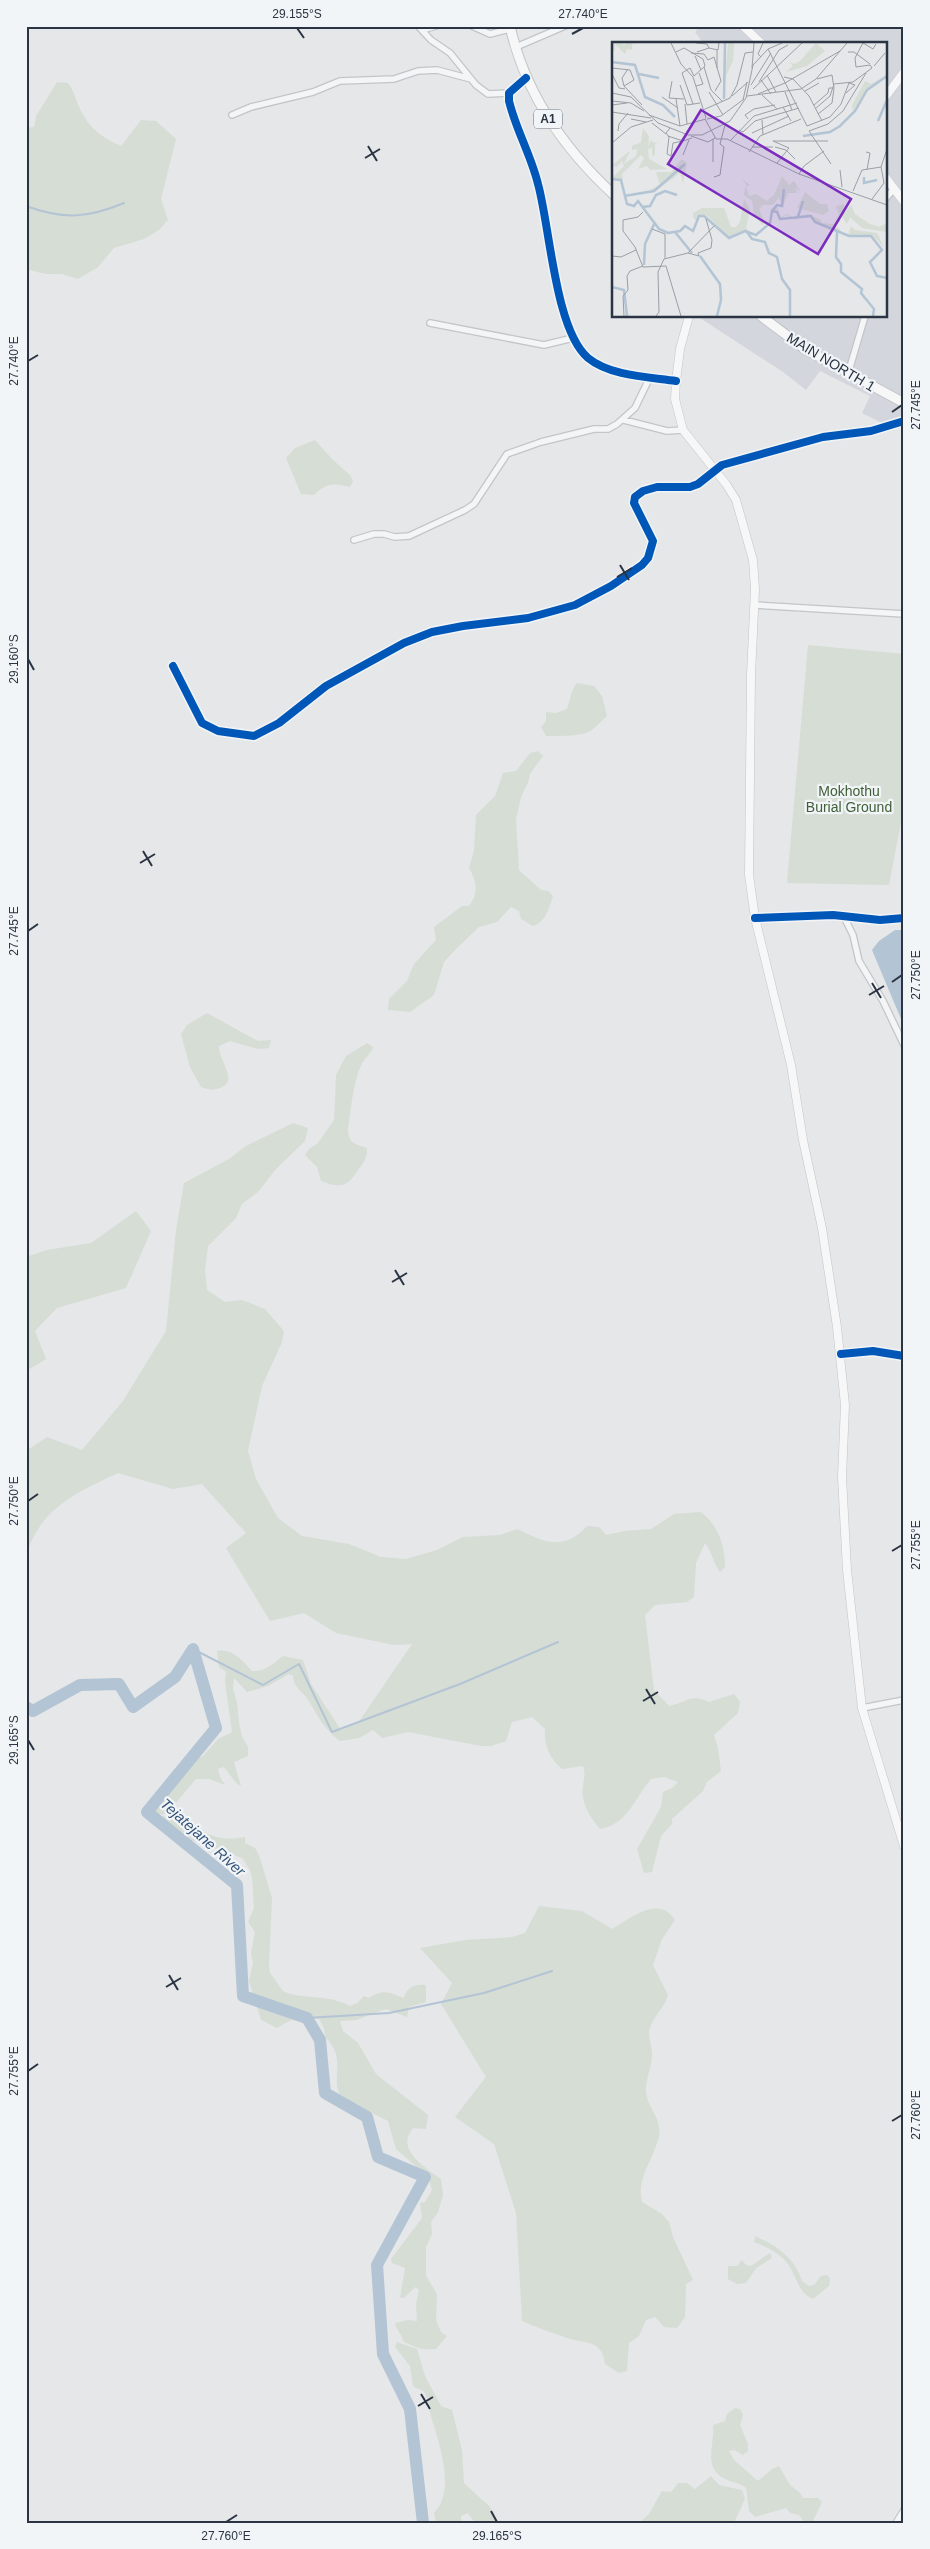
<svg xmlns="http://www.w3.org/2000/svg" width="930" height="2549" viewBox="0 0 930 2549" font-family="Arial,sans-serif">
  <rect width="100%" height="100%" fill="#e5e7e9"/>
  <path fill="#d3d6dc" d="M700,26h204v400l-19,5 -5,-9 -18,-9 8,-17 -50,-25 -14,19 -23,-18 -86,-56h189v-272h-182l-9,-12z"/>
  <path fill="#d6ddd5" d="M57,82l11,1c6,8 8,17 12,26 9,19 22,29 41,37l20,-26 15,1 20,18 -15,60 7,21 -9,10 -15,9 -30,9 -16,19 -20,12 -16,-5h-17l-19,-5v-141l8,-1 2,-11z
    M315,440l18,20 17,15 3,6 -3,6c-17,-4 -23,-4 -36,8l-13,-1 -15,-36 9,-10z
    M808,645l96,9v152l-15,79 -102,-2z
    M577,683l17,3 8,10 5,20c-5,4 -9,9 -15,14 -9,7 -34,6 -46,6l-5,-9 5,-6v-9l10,1 11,-4c4,-10 3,-18 10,-26z
    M538,751l5,5 -13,18 -1,6 -8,17 -5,22 3,51 22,20 7,1 5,5c-4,12 -7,26 -20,30l-12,-7 -2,-8 -8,-4 -14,15 -18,5 -24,23 -11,12 -10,33 -24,17 -22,-2 1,-11 18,-18 7,-17 22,-24 -2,-13 28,-21h7c10,-14 8,-24 0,-38l5,-17 2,-36 19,-19 8,-23 13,-2 14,-18z
    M207,1013l51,28 13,-1 -2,8 -11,1 -28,-8 -11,5c-1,15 21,35 1,42 -8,3 -11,2 -19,-1l-11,-20 -9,-33 6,-9z
    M367,1043l6,4c-2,7 -7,10 -11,16 -9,19 -11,45 -14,66 0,14 7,15 19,19 0,10 -3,14 -9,22 -11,18 -18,18 -37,11l-4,-14 -12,-12 4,-6 9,-6 16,-23 2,-45 10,-19z
    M293,1123l15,5 -3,13 -29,28 -18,23 -16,12 -6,14 -28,28 -3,24 2,20 18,12 17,-2 23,9 19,22 -2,11 -20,44 -14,65 8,28 22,39 24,18 47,8 32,13 25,2 31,-9 26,-13 37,-2 17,-6c27,13 47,23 70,-3l12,1 7,8 19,-4 26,-2 23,-15 27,-2c17,13 24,33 24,55l-5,5c-7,-9 -8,-21 -15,-29l-9,20 -2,34 -7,5 -32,3 -10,10 9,75 15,16c18,-4 22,-13 40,-4l25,-8 6,8 -2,11 -24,22 4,13 3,23 -14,11 -4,9 -31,28v5l-11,12 -9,36 -8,1 -7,-24 24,-42 2,-15 9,-4 6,-6 -14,-5 -13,2c-17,20 -23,45 -51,50 -10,-12 -20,-27 -17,-43 1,-9 3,-12 0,-20l-21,3c-12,-10 -18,-23 -17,-40l-13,-12 -20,5 -6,19 -15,5h-10l-73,-14 -26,6 -9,-8 -14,8 -19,3c-15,-11 -22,-24 -31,-40 -6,-10 -15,-12 -16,-25l-4,-2 -21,12 -21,6 -13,-14 -1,11 4,13 2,21 3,14 6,10v9l-14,6 7,24 -5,-3 -12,-16 -6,2 2,8 5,8 -16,-6h-13l-21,25 -1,9 -20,2c8,2 16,1 24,4 28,11 33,24 67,18v6l10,5 4,7 13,43 -3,68 1,7 13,18c18,9 46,3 67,15l7,-3 7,-7 5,2c15,-10 21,-5 35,0 3,-11 10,-14 22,-13v17l-17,5 -2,10 -21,-8 -30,11 -16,1 3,10 15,12 18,31 52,41 -2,14 -13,-1c-19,22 15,41 28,51l2,16 -5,17 -7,10 1,12 -6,13v29l11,18 -1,26 5,12 6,4 -11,13c-13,1 -21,-1 -33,-8 -1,-7 -7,-11 -8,-18l13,-3 9,1 -1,-17 3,-14 -4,-3 -11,11h-4l5,-30 -13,-5 -1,-4 31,-41 -2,-15 5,-1 7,-12 -4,-13 -32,-28 -8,-28 -16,-8 -13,2 -14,-7c-3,-7 -7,-15 -8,-23 -1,-21 5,-31 -12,-48l-1,-9 -5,-9c-16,-5 -28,0 -42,9l-16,-8 -12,-39 4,-18 -2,-10 4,-21 -7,-10 6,-14 -2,-30 -2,-8 -8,-12 -82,-29 -9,-5 -2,-8 -4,2 -3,-7 32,-38 14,-6 3,-6 12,-5 15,-17 14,-7 -7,-50 1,-10 -7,-5 -2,-16c15,-3 25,9 35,20 14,1 20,-7 31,-15l20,4 8,24 30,46 17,-7 54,-79 -18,1 -58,-12 -32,-20 -34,8 -44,-73 20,-15 -44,-49 -29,5 -55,-16c-42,20 -78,35 -92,83v-105l21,-14 35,13 41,-49 43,-70 10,-101 8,-47 45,-24 17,-13z
    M136,1211l15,20 -25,57 -69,20 -22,23 11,28 -20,12v-114l21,-7 44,-7z
    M539,1906l43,5 30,18c18,-10 46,-35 63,-9l-13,19 -9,26 15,30c-3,12 -14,20 -18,33 -3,9 2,17 2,26 0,13 -7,27 -6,38 2,17 16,26 13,44 -5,23 -23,42 -17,66l20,12 7,8 4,15 20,43 -7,4 -1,33 -8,11 -13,-1 -9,-10 -9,3 -7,16 -10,7 -2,28 -8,2 -14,-9c-3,-25 -20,-20 -38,-26 -15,-5 -31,-11 -45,-17l-6,-108 -22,-69 -39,-27 31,-40 -45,-73 11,-21 -32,-35 45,-8 47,-3 13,-4z
    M755,2236c22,10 40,22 47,45l7,5 5,-1 7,-9 6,-1 3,3 -1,8 -16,13c-14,-6 -16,-20 -23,-32 -9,-14 -23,-20 -36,-25z
    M770,2253l2,5 -16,10 -10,15 -9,1 -9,-5v-13h9l5,-6 4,5 5,1z
    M397,2342l20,7 8,27 16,30 11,4 10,40 2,33 26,24 8,16h-23l-7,-10 -7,3v7h-25l-2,-10c23,-23 4,-73 -4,-100 -1,-6 -2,-18 -7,-22 -4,-3 -7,-2 -10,-5l-3,-20 -15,-19z
    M735,2408l5,1 3,6 -3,10 8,19v7l-5,4 -9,-5 -5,1 5,9 24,21 14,-12 7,-3 11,19 10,8 3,5h15l4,4 -10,21h-7l-6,-8 -9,-2 -4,-5 -31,9 -6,-6 -3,-23c-8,-6 -13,-5 -21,-9 -23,-12 -10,-34 -12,-54l12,-4 2,-7z
    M711,2476l8,9 23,5 3,9 -11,24h-95l10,-9 13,-23 9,1 7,-9h9l8,6z"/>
  <path fill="#b3c4d4" d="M895,930h9v96l-32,-76 7,-9z"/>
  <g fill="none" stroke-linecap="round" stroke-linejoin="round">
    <path stroke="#b3c4d4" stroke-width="2" d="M26,206c38,14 62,12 98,-3
      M193,1649l70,36 36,-21 33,68 128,-48 98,-42
      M307,2018l82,-5 95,-20 68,-22"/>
    <path stroke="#b3c4d4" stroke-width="12" d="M26,1707l7,4 47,-26 39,-1 14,23 42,-30 18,-28 23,79 -69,84 90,73 6,111 64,22 13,22 5,53 42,24 11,40 47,20 -48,88 6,89 27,55 13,114"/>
    <g stroke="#c3c5c7" stroke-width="8">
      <path id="street" d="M418,26l13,14 19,13 26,32 12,9 21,-1
        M472,26l18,8 20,-5
        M422,30l14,-4
        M516,47l49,-21
        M526,78l-17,15v8c7,29 22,54 29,83 12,43 17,146 50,174 22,18 60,19 88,23
        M232,115l19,-8 62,-15 27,-11 54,-2 24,-8 19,-1 34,9
        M886,198l8,-9
        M430,323l114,22 29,-7
        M848,374l17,-58
        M624,420l43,11 16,-1
        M354,540l20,-6h10l11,3 14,-1 56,-26 9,-6 33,-50 34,-12 53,-13h14l9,-5 18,-16 15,-31
        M754,605l150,9
        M173,666l29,57 16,8 36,5 25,-13 47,-37 78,-43 28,-11 31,-6 65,-8 47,-13 36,-19 31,-21 6,-7 5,-17 -19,-38 1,-6 8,-6 14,-4h33l8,-3 24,-19 101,-28 48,-6 33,-10
        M844,917l9,18 6,26 24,40 21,44
        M755,918l78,-3 47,5 24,-2
        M841,1354l32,-3 31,5
        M862,1708l42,-8
        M896,2523l8,-13"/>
    </g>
    <g stroke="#c3c5c7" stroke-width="9">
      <path id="secondary" d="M743,26l19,18
        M886,96l18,-24
        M886,178l18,24
        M689,316l-9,33 -4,32 -1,18 8,31 43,54 10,16 17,60 2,29 -4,86 -2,200 6,43 36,147 12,75 19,88 15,99 8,78 -3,72 5,93 15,138 42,138"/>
    </g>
    <g stroke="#c1c4c7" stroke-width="11">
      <path id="primary" d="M510,26c15,68 53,122 104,169
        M761,316l44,33 99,54"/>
    </g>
    <use href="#street" stroke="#f3f5f6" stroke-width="5.5"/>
    <use href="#secondary" stroke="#f7f7f7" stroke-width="8"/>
    <use href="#primary" stroke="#f7f7f7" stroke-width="9"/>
    <g stroke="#f2f5f8" stroke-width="11">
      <path id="cycleway" d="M526,78l-17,15v8c7,29 22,54 29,83 12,43 17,146 50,174 22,18 60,19 88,23
        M173,666l29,57 16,8 36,5 25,-13 47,-37 78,-43 28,-11 31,-6 65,-8 47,-13 36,-19 31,-21 6,-7 5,-17 -19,-38 1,-6 8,-6 14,-4h33l8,-3 24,-19 101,-28 48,-6 33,-10
        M755,918l78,-3 47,5 24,-2
        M841,1354l32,-3 31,5"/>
    </g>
    <use href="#cycleway" stroke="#0057b8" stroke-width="8"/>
  </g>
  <path fill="none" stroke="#2a3443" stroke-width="2" d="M297,28l7,10M572,34l11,-6M368,146l9,15M365,158l15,-9M28,361l10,-6M892,412l10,-7M620,565l9,15M617,577l15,-9M28,659l6,11M143,851l9,15M140,863l15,-9M28,931l10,-7M892,982l10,-7M872,983l9,15M869,995l15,-9M395,1270l9,15M392,1282l15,-9M28,1501l10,-7M892,1551l10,-6M646,1689l9,15M643,1701l15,-9M28,1740l6,10M169,1975l9,15M166,1987l15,-9M28,2071l10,-7M892,2121l10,-6M421,2394l9,15M418,2406l15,-9M491,2511l6,11M226,2522l11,-7"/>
  <g text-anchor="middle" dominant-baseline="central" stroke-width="4.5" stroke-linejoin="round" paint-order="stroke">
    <rect fill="#f2f5f8" stroke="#666e79" stroke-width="1" x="534" y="109.5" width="28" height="19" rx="4"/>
    <g font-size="12" font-weight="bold" fill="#2a3443">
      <text x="548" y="119">A1</text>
    </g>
    <g font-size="14" fill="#2a3443" stroke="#f2f5f8">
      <text transform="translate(831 362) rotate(31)">MAIN NORTH 1</text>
    </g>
    <g font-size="14" fill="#405f37" stroke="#f2f5f8">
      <text x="849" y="791">Mokhothu<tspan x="849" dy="16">Burial Ground</tspan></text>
    </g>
    <g font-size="15" font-style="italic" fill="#345478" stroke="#f2f5f8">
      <text transform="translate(203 1837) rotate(42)">Tejatejane River</text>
    </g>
  </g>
  <g transform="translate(612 42)">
    <rect width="275" height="275" fill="#e5e7e9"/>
    <path d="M0,1h11l1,3 2,-3h9l-3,1v6l-5,-1 -2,5 -10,-10v7h-3zM116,1h6l-1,18 -8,17zM204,1l9,8 -18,15 -21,6 7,-6 -4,-5 5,3 6,-3zM271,35l-15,13 -15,21 -1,-6 13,-24 6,3zM31,86l6,8 -1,11 3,-7 3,3 6,-2 -5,3v11l-3,1v-8l-4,1 1,10 18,10 -17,1 -3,-4 -9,3 6,-11 -3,-3 -19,19 1,5 -11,-1 12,-12 -2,-5 -5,6 -5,-2 18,-14 -6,13 12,-8 1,-7 -5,1v-4l9,-4zM70,117l5,4 -4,20 -3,-10 -24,18 -6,-1 10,-5 -4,-13h15zM170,134l7,9 5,-4 7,11 -5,-4 1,5h-9l-5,13h-6l4,12 5,-4 9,4 5,-9 -1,7 9,-2 13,6v3l13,1 5,-8 -3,-10 8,-2v9l7,-8 4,9 15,10 9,3 8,-4v9l-25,-4 -12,-11 -3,7 -6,-9 -1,6 -8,5 7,2 2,5 -26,-12 -3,-5 -14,1 -2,3 -10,-5 -6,5 -2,-8 -5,-2 3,-5h6l-3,-7 -6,7h-10l-4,4 6,15 -3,1 -8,-11 -2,-13 -8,-6 1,-8 2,-1 -5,-7 8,6 -4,2 3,9 7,-2 11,7 7,-6zM193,150l15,12h7l2,7 -6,4 -26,-7zM132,157l6,10 -4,19 3,3 -20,6 -23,-22 -8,1 -1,6 -4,-5v-4l9,-5h22l7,19h5l4,-5zM239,184l4,4 22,3 7,14 -12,-12 -24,1z" fill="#d6ddd5"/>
    <path fill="none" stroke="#b3c4d4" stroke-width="2.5" d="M0,20l23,3 10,32 18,8 12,12M27,32l20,4M112,57l1,-56M266,79l9,-21M191,94l27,-4 10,-6 15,-15 12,-21 20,-14M252,135v6l13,-3M0,137l9,1 6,24 7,2 4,-5 21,28 9,4 12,-2 5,-5 8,5 6,-15h5l25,22 16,-7 11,4 14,-12 2,-12 5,1 3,7 31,-3 4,6 34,14h22l11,14 -12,12 7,14 10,2M12,154l30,-5 31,-27M30,165l8,-1 6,-11 9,-4 12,4M160,169l5,-6 5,1 2,-17M186,175l5,-16M63,190l17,21M135,190l5,7 13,3 4,11 8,4 5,22 8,11v26M225,190l-1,25 5,7v8l21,17 -1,4 13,16 -1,7M88,214l20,28 1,16 -4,16M32,223l1,-21 10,-22M0,245l12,3 3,26"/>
    <path fill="none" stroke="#9a9fa7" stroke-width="1" d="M59,1l10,21 12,13 13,41M84,1l11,1 2,4M251,1l10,6 3,-5M156,7l39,77 23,-9 11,-13 8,-21 6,2 -9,8M105,8v18M64,10l8,-4 19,11 2,7 -11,10M85,10l12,-4 9,2 1,-7M236,10h6l16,12M79,11l13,1 4,6 6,-3 7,24 -6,10M83,14l6,14M149,15l-3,-3 5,-11M262,24l11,-13M92,25l7,23 12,12M0,26l18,2 4,10 -10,6M140,26l2,-25M16,27l-6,9 2,8 18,19M0,32l7,14 6,1M155,33l9,17M172,35l9,2 16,17 13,25M205,37l15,-4 2,13 -2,15 -14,11M149,38l10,14M60,39l-3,17 15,1M147,40l20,-32 9,-5M68,43l7,20 13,-2M139,43l20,-32M84,44l7,-2 -4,-11M141,47l49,-46M193,49l14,-8M97,50l14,23M173,50l7,18M0,51l19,4 27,26 30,12h14l28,-14 16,-23 7,-33 15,-16 14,-6M146,52l27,-11 55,-32M150,53l15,14M120,54l16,-14M135,54l54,-7 15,-10 31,-36M50,55l16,11M64,57l4,27M131,58l4,-18M0,59l19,2 13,8M73,62l2,20M81,62l-11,-31 8,-5 4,8M0,63l15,-2M202,63l14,-12 1,-5h4M171,65l8,14M203,67l15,-13 4,-12 19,-2 19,-14 -2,-3 -14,2 -1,-9 8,-15M91,68l27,-12 7,-13 8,-32 8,-1M0,70l39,6M37,73l31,11 26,-7M19,77l15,3M93,77l11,20h11l72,35 88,31M95,77l14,-3 23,-17M136,77l-3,-4 9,-6 21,-4M150,78l1,15M40,81l14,11M58,86l-4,5 3,4 -2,17 4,2 2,-13 10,-2M127,88l4,2 12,-11 44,-13M6,89l1,-7 9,-11M197,89l19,-7 15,-13 23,-38M197,89l22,33M140,91l37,-17M56,94l15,5 9,-3M79,94l17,6 7,-4M118,99l24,-25 43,-13M0,101l19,-16 22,-7M140,105h21M163,105l11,3 9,9M137,110l11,-16 41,-17M254,110l4,1 -3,17M71,113l6,-15M101,120v-23M165,121l12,-15 -16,-7h55M228,128l2,17M187,132l5,-8 20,-15M102,135l6,-2 4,-28 -4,-3 5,-19M241,149l9,-21 19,-3M260,157l12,-16 -3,-16 6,-18M31,170l-5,5 -15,3v11l12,16 8,20 23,-1 15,50M40,187l13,5v24M76,211l11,3 -1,-3 13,-5 1,-8 -6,-21M0,214l9,1 15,-7M12,274l-1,-20 5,-6 -1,-14 3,-5 13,-5M44,274l3,-4 -1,-40 6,-13 24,-6 26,-27"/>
    <path fill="#7b2cbf" fill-opacity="0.15" stroke="#7b2cbf" stroke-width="2.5" d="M89,68l150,89 -33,55 -150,-90z"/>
    <rect width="275" height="275" fill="none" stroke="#2a3443" stroke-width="2.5"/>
  </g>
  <rect width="930" height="2549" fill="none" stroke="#f2f5f8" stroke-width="55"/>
  <rect x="28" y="28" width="874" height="2494" fill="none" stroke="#2a3443" stroke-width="2"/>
  <g font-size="12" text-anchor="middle" fill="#2a3443">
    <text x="297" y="18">29.155°S</text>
    <text x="583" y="18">27.740°E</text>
    <text transform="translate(14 361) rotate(-90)" y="4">27.740°E</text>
    <text transform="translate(916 405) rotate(-90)" y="4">27.745°E</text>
    <text transform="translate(14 659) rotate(-90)" y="4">29.160°S</text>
    <text transform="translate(14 931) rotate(-90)" y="4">27.745°E</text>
    <text transform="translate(916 975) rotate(-90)" y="4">27.750°E</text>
    <text transform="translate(14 1501) rotate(-90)" y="4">27.750°E</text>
    <text transform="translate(916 1545) rotate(-90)" y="4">27.755°E</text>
    <text transform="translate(14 1740) rotate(-90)" y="4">29.165°S</text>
    <text transform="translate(14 2071) rotate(-90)" y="4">27.755°E</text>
    <text transform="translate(916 2115) rotate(-90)" y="4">27.760°E</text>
    <text x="226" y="2540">27.760°E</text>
    <text x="497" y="2540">29.165°S</text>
  </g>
</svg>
